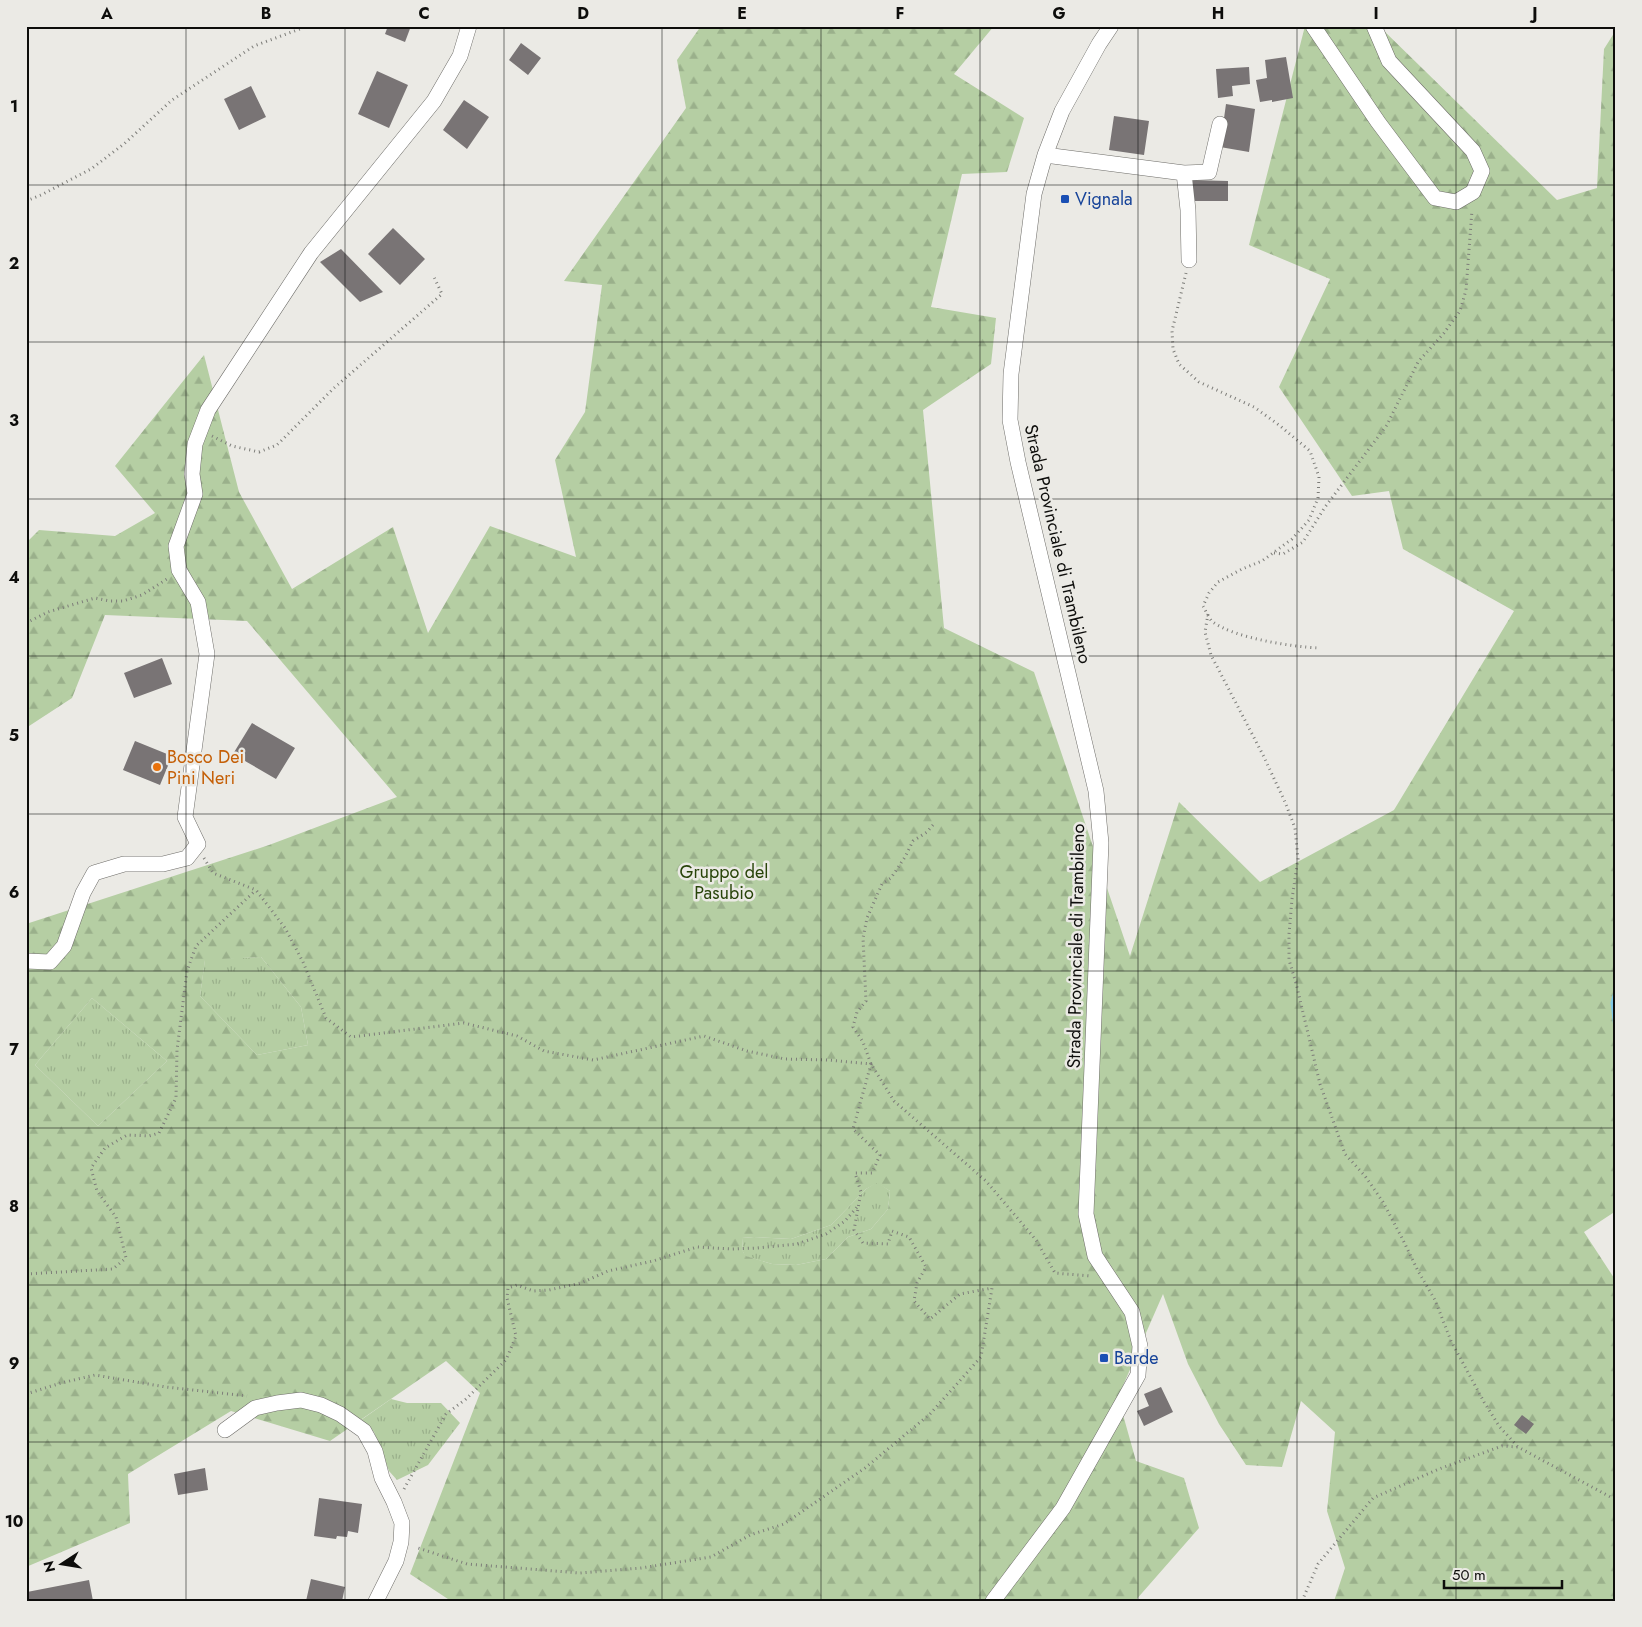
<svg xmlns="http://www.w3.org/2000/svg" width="1642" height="1627" viewBox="0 0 1642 1627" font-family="Jost,sans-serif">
  <defs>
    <pattern id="grass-tufts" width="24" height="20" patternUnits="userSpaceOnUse" patternTransform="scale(1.25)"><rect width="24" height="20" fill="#b5cea3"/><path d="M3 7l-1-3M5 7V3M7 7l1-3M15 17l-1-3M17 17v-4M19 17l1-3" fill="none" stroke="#9ab08b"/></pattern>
    <pattern id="forest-firs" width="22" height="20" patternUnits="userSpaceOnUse" patternTransform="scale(1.25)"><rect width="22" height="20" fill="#b5cea3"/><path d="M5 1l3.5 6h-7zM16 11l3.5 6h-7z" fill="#9ab08b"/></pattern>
  </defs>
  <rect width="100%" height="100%" fill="#ebeae5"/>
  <path fill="url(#grass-tufts)" d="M261,957l40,50 7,38 -51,10 -57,-59 5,-37z
    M92,998l75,63 -69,65 -63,-61z
    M877,1182l13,9 -2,18 -17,20 -23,8 -22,22 -30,6 -24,-1 -27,-8 -2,-4 -1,-14 12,-1 37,2 40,-14 35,-36z
    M391,1399l16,4h34l19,20 -32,42 -31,15 -8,-9 -15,-39 -13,-12z"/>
  <path fill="url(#forest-firs)" fill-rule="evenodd" d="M701,26h293l-40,48 70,44 -17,54 -45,2 -31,133 65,11 -5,46 -68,46 21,218 90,44 96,284 49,-154 81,80 134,-72 120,-199 -111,-62 -14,-58 -37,5 -73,-109 51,-108 -81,-34 56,-219h74l178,174 40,-12 7,-139 12,-19v1181l-32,21 32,49v320h-282l11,-33 -18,-57 8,-79 -34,-31 -19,66 -36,-2 -27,-41 -31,-60 -25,-70 -45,103 18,64 48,17 15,50 -64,73h-684l-41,-27 70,-181 -34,-32 -116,80 -99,-30 -103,63 2,49 -104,44v-643l243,-79 128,-48 -150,-176 -142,-6 -33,83 -46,30v-185l13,-13 76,6 40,-23 -40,-47 89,-111 35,137 53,97 101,-62 35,106 62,-107 86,31 -21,-97 30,-48 17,-127 -38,-4 122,-173 -9,-48zM261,957l40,50 7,38 -51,10 -57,-59 5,-36zM92,998l75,63 -69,65 -63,-61zM877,1183l13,8 -2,18 -17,20 -23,8 -22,22 -30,6 -24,-1 -26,-8 -3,-4 -1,-14 12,-1 37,2 40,-14 35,-36z"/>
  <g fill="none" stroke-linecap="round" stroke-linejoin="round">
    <path stroke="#81c9e6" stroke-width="5" d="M1616,992l-3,11 3,25"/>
  </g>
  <path fill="#797475" d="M388,26h23l-6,16 -20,-8z
    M521,43l20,15 -13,17 -19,-15z
    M1286,57l7,41 -21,4v-2l-12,2 -4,-22 11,-2 -2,-18z
    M1249,67l1,17 -18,2 1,10 -15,2 -2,-29z
    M377,71l31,14 -19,43 -31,-14z
    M251,86l15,31 -27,13 -15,-31z
    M464,100l25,17 -22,32 -24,-19z
    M1226,104l29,5 -6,43 -29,-5z
    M1114,116l35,5 -5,34 -35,-5z
    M1191,180l37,1v20h-38z
    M393,228l32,31 -25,26 -32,-31z
    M341,249l42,43 -23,10 -40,-40z
    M162,658l10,26 -38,14 -10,-25z
    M252,723l43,25 -19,31 -43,-25z
    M135,741l37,15 -12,29 -37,-15z
    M1161,1387l12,25 -29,14 -7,-15 12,-5 -5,-12z
    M1522,1415l12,9 -8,10 -12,-9z
    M205,1468l3,22 -30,5 -4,-21z
    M319,1498l43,6 -4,29 -10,-2 -1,6 -10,-1 -1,3 -22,-3z
    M311,1579l34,8 -3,14h-36z
    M89,1580l4,21h-64l-2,-9z"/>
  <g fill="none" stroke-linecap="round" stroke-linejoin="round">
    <g stroke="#6e6d69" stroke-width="16">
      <path id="minor" d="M1313,26l65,96 57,76 21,4 17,-10 9,-21 -9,-20 -84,-90 -15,-35
        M1045,155l139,18 25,-1 11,-48
        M1184,173l4,37 1,50
        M26,961l24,1 14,-16 19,-53 11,-20 30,-9h39l24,-6 11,-14 -13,-27 22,-163 -9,-52 -19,-32 -3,-24 19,-52 -3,-20 3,-30 13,-34 103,-157 123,-152 26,-45 9,-30
        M225,1430l30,-22 22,-5 24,-3 20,5 19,9 24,17 11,20 7,27 12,24 8,21 -1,19 -5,19 -20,40
        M993,1601l70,-93 75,-133 2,-29 -8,-34 -37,-56 -9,-42 15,-371 -5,-52 -78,-329 -8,-42 1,-46 23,-180 11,-39 17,-44 37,-67 12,-18"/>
    </g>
    <path stroke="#7d7d79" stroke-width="3" stroke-dasharray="1 4" stroke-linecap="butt" d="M26,201l15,-6 50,-26 33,-25 48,-44 82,-54 54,-20
      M1186,273l-14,58 1,18 6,15 20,18 55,25 25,18 31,26 9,26 -1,21 -9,22 -17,19 -30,22 -20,8 -24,13 -9,11 -6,13c3,5 6,13 10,16 21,16 80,25 106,26
      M212,436l20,10 27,6 18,-7 57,-57 108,-94 -8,-17
      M1274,553l9,1 20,-12 22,-35 62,-82 31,-63 26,-29 16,-22 6,-21 6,-80
      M1208,614l-3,18 6,23 52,100 22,47 10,26 3,31 -6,40 -3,35v26l7,23 24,101 25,70 20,22 18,26 20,38 15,31 17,29 16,41 33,61 15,24 19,21
      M26,623l22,-11 47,-14 15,3h13l19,-6 25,-16
      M933,825l-6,7 -14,9 -8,16 -14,21 -9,6 -15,34 -4,20 3,63 -9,11 -4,15 10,15 8,22 23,37 92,80 50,59 19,33 35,3
      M204,858l9,15 43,17 29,38 18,34 23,56 25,19 113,-14 53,13 27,15 49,9 111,-24 43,15 38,8 43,1 43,4 -18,65 27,26 -8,18h-17l6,19 -7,38 9,13 25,1 4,-13 17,6 17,30 -9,16 -3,18 16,18 30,-25 32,-6 -11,69 -51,57 -65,54 -81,56 -34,11 -39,22 -70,11 -61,5 -113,-9 -52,-17
      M26,1274l87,-5 13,-11 -10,-41 -19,-26 -6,-23 14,-20 22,-13 22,1 10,-3 17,-35 1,-48 10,-79 9,-25 60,-56
      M26,1394l35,-11 34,-8 71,12 81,9
      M404,1489l42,-75 20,-15 40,-39 10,-24 -9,-38 1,-10 9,-3 16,6 16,-1 32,-7 27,-12 45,-10 44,-14 35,2 25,-1 40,-4 29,-10 19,-13 13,-15
      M1302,1601l16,-37 55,-66 66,-29 63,-23 16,1 98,53"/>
    <use href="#minor" stroke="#fff" stroke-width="15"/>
  </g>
  <path fill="none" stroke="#0d0d0b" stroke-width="1" stroke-opacity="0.55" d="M186,26v1575M345,26v1575M504,26v1575M662,26v1575M821,26v1575M980,26v1575M1138,26v1575M1297,26v1575M1456,26v1575M26,185h1590M26,342h1590M26,499h1590M26,656h1590M26,814h1590M26,971h1590M26,1128h1590M26,1285h1590M26,1442h1590"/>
  <g fill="#1a4fb4" stroke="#ebeae5" stroke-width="2">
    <rect x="1060" y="194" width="10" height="10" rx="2.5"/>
    <rect x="1099" y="1353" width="10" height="10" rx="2.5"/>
  </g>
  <circle fill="#e8710a" stroke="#ebeae5" stroke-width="2" cx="157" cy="767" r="5"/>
  <g text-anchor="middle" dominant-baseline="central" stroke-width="5" stroke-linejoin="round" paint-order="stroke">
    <g font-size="18" fill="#164399" stroke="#ebeae5" text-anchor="start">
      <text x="1075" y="199">Vignala</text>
      <text x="1114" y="1358">Barde</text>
    </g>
    <g font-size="18" fill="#0d0d0b" stroke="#ebeae5">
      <text transform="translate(1058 544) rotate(77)">Strada Provinciale di Trambileno</text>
      <text transform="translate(1076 946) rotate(-89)">Strada Provinciale di Trambileno</text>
    </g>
    <g font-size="18" fill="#c56008" stroke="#ebeae5" text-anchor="start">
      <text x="167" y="757">Bosco Dei<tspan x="167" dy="21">Pini Neri</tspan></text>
    </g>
    <g font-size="18" fill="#284409" stroke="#ebeae5">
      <text x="724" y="872">Gruppo del<tspan x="724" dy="21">Pasubio</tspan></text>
    </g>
  </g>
  <rect width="1642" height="1627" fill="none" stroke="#ebeae5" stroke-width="55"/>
  <g transform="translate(62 1564) rotate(258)" stroke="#ebeae5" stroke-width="4" paint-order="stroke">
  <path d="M0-4L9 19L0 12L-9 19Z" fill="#0d0d0b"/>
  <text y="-8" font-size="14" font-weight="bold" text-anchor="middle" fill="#0d0d0b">N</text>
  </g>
  <path d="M1444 1580v8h118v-8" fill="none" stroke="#0d0d0b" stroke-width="2.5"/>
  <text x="1452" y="1580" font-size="15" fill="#0d0d0b" stroke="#ebeae5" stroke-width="4" paint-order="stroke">50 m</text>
  <rect x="28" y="28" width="1586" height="1572" fill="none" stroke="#0d0d0b" stroke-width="2"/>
  <g font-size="16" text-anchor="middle" font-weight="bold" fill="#0d0d0b">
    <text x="107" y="19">A</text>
    <text x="266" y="19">B</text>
    <text x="424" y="19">C</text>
    <text x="583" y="19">D</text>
    <text x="742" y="19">E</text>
    <text x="900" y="19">F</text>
    <text x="1059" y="19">G</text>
    <text x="1218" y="19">H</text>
    <text x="1376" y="19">I</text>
    <text x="1535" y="19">J</text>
    <text x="14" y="112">1</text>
    <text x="14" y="269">2</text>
    <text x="14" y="426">3</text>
    <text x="14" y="583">4</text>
    <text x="14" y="741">5</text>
    <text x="14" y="898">6</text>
    <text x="14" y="1055">7</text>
    <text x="14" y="1212">8</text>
    <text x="14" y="1369">9</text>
    <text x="14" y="1527">10</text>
  </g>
</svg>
